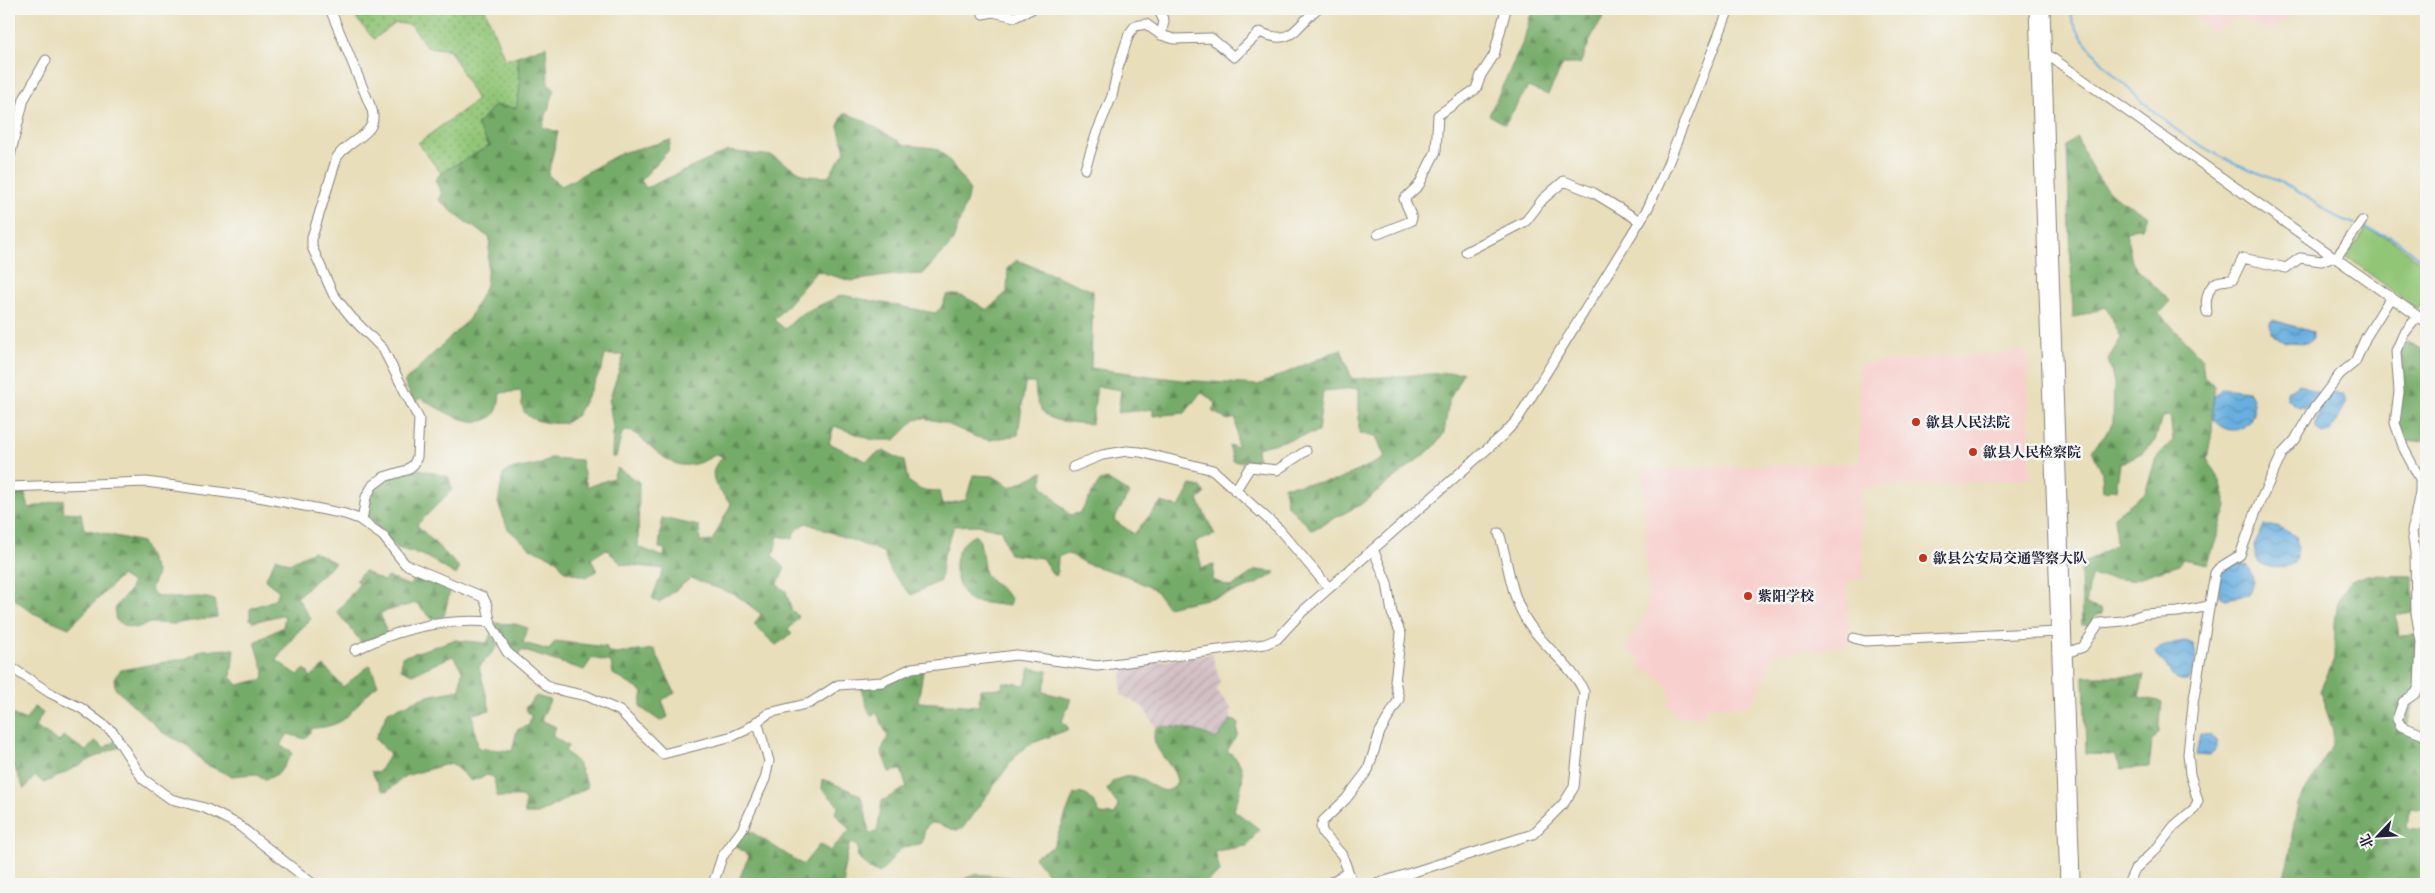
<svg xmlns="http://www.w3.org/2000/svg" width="2435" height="893" viewBox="0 0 2435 893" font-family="'Libre Caslon Text','Noto Serif SC',serif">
  <defs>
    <pattern id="industrial-furrows" width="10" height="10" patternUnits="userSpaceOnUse" patternTransform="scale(1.25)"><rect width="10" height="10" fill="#d2bec3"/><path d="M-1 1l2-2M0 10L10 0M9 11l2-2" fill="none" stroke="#b4a3a8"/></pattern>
    <pattern id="grass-dots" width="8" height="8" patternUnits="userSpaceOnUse" patternTransform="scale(1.25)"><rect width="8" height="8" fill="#92c677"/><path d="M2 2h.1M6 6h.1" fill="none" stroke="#77a063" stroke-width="1.8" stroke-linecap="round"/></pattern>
    <pattern id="forest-firs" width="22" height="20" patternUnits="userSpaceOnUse" patternTransform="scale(1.25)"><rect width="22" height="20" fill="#75ab68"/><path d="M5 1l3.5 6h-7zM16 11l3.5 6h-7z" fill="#608b57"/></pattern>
    <pattern id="water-waves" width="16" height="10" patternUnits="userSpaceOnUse" patternTransform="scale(1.25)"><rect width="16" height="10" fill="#68afdf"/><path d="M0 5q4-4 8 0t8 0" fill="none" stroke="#558eb6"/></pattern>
  </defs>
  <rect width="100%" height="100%" fill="#f6f6f2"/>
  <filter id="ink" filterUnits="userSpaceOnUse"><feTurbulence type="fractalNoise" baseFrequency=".02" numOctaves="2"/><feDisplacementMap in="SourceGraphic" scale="10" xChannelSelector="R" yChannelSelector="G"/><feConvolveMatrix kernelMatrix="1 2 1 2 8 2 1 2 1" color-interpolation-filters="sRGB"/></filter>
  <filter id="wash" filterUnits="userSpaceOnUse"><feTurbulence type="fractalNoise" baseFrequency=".0096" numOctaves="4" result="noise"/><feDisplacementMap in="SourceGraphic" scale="20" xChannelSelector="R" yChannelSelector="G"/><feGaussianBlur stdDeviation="1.12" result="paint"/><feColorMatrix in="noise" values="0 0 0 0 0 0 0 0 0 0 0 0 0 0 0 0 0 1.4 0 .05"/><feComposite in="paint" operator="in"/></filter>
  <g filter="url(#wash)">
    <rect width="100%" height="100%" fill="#e8deba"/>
    <path fill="#f7d0cd" d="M2189,9h108l-23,21 -13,-2 -23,-11 -26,17z
      M2027,351l4,128 -171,9 4,91 -17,1 2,65 -70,8 -6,4 -17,40 -11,9 -41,1v10h-29v-7l-8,-6 4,-8 -8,-16 -25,-16 3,-5 -17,-11 24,-36 -5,-143 216,-6v-99z"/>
    <path fill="url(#industrial-furrows)" d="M1212,654l8,27 -4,9 15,18v12l-15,19 -13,-7 -44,-6 -3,2 -13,-21 -22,-12 1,-28z"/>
    <path fill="url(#grass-dots)" stroke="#5a7459" d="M365,9h120l20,51 12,-4 3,30 -4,22 -27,38 -48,27 -23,-30 59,-43 -27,-50 -23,-3 -16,-22 -15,-2 -22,16 -18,-21z"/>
    <path fill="url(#forest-firs)" stroke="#4c6652" d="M1532,9h77l-16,25 -13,30h-17l-15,31 -20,-8 -23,37 -16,-9 35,-75z
      M546,46l2,37 7,6 -13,38 16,5 -10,43 14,11 59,-33 50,-13 -3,11 -27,29 5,8 82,-37 44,5 35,20 21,1 17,-26 -7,-25 6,-13 17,6 44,26 29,3 6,3 10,10 20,30 -18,52 -29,31 -29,1 -43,6 -34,-10 -43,49 11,9 16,-15 41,-19 93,18 6,-5 6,-13c16,-2 27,7 40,15l20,-18 1,-24 9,-8 76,31 -2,77 90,12 77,5 83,-36 11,30 111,-7 -14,29 -5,32 -9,13 -75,59 -48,25 -25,-25 -3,-19 52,-5 49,-23 -9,-22 -17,-3v-45l-36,3 -5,41 -61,16 1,14 -25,-1 -4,-16 8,2 -1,-29 -8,2 -16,-9 4,-8 -15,-11 -16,21 -32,3v-7l-35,4 3,-23 -24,-4 -5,38c-33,-3 -56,1 -57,-41h-10l-7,52 -28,5 -14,-3 -33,-15 -21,-4 -7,2 -20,20h-22l-39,-14 -5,17 37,18 12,-8 7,-2 19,10 4,20 13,9 18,1 3,14 24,-5 7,-25 20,1 18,11 32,-15 -1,13 28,30 10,-2 20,-32 7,-2 22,14 -15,27 20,14 27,-32 18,5 12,-22 10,2 4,7 -7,6 17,35 -20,7 7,26 12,-3 -1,15 18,7 25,-17 20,2c-29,23 -75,27 -109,35l-12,-17 -28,-14 -43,-13 -12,-8 -7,-1 -7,3 -1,18 -3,1 -12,-18 -33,-4 -8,-24 -24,-5 -23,1 -11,32 -3,23 -29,14 -20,-23 -8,-20 -77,-29 -12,9 -1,7 -15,-3 -5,20 12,12 -8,17 9,6 5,18 8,8 -11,13 4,4 -16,11 -22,-20 7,-11 -25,-19 -45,-17 -32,25 -7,-5 12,-29 -43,-5 -15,-15 -15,10 6,12 -11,6 -21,-6 -9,-12 -26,-11 -22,-19 -10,-26 5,-28 5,-5 33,-6 9,-6 31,2 6,27 26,-9 4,-10 22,14 -1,65 26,10 1,-8 -6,-1 3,-30 37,8 1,16 12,-1 19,-37c-13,-14 -28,-31 -8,-47l-6,-3c-42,25 -50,4 -84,-22l-8,-1 -3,2 -6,24h-4l1,-30 -4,-26 15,-46h-19l-3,13 -25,47 -12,8c-11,1 -35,0 -41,-12 -3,-5 -2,-13 -3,-20l-21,2c-1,6 -1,14 -4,19 -16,24 -59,-4 -75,-14l-6,6 -11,-22 65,-63 17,-34 4,-47 -30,-20 -21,-18 3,-6 -7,-14 6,-7 48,-27 -12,-21 18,-20 21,3 4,-22 -3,-30z
      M2077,137c8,20 22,48 40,61 10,7 21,10 30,18l-5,12 -10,1 -6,4 6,29 4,6 34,33 -11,12 43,45 2,18 10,9 -2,46 -5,28 13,22 7,25 -19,58 -26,-5 -3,6 -48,15 -40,-4 -5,29 15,4 1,5 -6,1 -5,10h-9l-1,-61 35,-19 -2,-29 31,-23 11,-35 17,-18 -3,-24 -8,1 -7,24 -12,11 -23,12 -4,26 -13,1 -1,-18 -10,-23 16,-18 5,-10 1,-39 -6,-24 13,-21 -15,-31 -33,11 -6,-172z
      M2406,341l20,10v89l-21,2 -7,-15 -1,-71 4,-14z
      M419,469l30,8 3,13 -35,35 43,43 -4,7 -31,-19 -28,-8 -11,-13 -19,-16 5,-30 14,-9z
      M9,490h15l5,18 35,-9 -1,13 18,1 3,16 58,13 15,32 -6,15 4,6c6,1 14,3 20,3 15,0 25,-3 40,2l2,17 -43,7 -24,-1 -14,5 -11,-2 -9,-6c-6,-19 13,-21 16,-37l-11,-7 -52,52 -36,-15 -24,-18z
      M975,535l5,6 5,33 26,24 -2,8 -39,-5c-20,-21 -22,-52 5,-66z
      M313,551l22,12 -38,34 14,22 -16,16 -19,25 22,15 7,-6 6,8 13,-11 19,21 27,-22 8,20c-28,20 -26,42 -65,43l-8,11 -17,-5 -8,12 10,4 2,4 -13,19 -14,7 -10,-6 -24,2 -26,-12 -17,-18 -26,-14 -47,-44 -1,-10 7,-8 66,-12 15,-8 32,-1 -3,28 7,8 25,-6 1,-7 -9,-30 28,-15 2,-11 -4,-1 -28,7 -3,-2v-11c10,-6 26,-5 29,-18l-14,-11 11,-22 13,5z
      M364,571l19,10 5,-4 22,9 5,-11 36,12 -7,29 -12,3 -16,-16 -36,10 7,21 -25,9 -25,-31 23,-29 -4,-3z
      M2368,575l45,1v36l-17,3 3,21 17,-1 1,47 -10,49 19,9v70l-17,-2 -2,20 18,2 1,44 -8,10c-13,0 -53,-3 -61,0h-75l9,-35 1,-14 6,-32 35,-58v-14l-13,-40 14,-32 1,-36 3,-22 12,-20z
      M494,623l21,1 13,4 -5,15 26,7 6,-9 52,6v4l9,3 38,-5 21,44 -13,7 6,17 -8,4 -20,-14 3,-15 -30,-18 -2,-12 -19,-4 -8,12 -63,-20 -3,6 -10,-8z
      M491,634l7,12 -19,21 11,43 -18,4 6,34 34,3 5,-21 12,-5 2,-9 -6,-8 11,-12 14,4 -9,20 15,7 -4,9 16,10 -3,5 13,12 10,24 -50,27h-13v-14l-4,-3h-24l-3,-20 -7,-2 -16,6 -20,-18 -46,13 -17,15 -6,-1 -11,-19 7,2 12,-19 -15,-15 13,-27 39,-16 33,-6 2,-20 -9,-14 -41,18 -11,-5 1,-12 52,-17 33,3z
      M1030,668l18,3 -5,21 28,7 -9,22 6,6 -1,3 -34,13 -15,10 -56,76c-12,4 -19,-7 -32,-6l-5,6 -3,14c-8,4 -15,1 -22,7 -19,17 -15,37 -43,7l1,-10 -8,-5 -7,31 2,11h-108l12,-28 -15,-11 13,-16 56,36 17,-21 10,7 20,-21 -15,-17 4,-7 -17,-17 1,-10 37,16 4,10 5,28 8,-1 5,-31 25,-14 -6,-17 -12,2 -8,-21 7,-14 -11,-24 -7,2 -10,-29 26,-1 21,-13 16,-1 -5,31 61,4 1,-17 23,-1v-6l22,3z
      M2084,676h60l-5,21 23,5 -3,30 -7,10 -3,25 -28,2 -6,-14 -29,-1z
      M34,707l9,6 -8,14 24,15 4,-6 23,15 9,-10 9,7 11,-7 5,6c-27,9 -50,24 -76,36l-9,-7 -11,13 -10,-23 -5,1v-54l17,7z
      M1231,720l7,2 -1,14 -10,15c25,15 14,37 7,59l25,19 -12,17 -32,5 5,21 -17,12h-248l19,-10 70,6 4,-6 -14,-17 19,-10 21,-53c15,-3 20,8 26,20l15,1 3,-10 -11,-15 6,-9c4,-2 13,-5 19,-5 15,1 32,27 45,7 0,-19 -31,-34 -21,-55l3,-2c20,1 39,3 57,13z"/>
    <path fill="#92c677" stroke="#5a7459" d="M2366,228l33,16 27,24v26l-9,15 -70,-52z"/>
    <path fill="url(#water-waves)" stroke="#45688d" d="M2273,320l40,12v7l-5,4 -23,-1 -14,-9 -1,-11z
      M2300,384l20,10 -11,14 -10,-1 -12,-8v-8z
      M2222,388l26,3c18,25 -12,56 -35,28l1,-23z
      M2334,391l10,5 2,8 -16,28 -8,2 -6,-5c0,-12 5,-34 18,-38z
      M2264,526h13l19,10 2,12 -4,15c-10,7 -28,6 -37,-2l-3,-15z
      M2235,564l12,1c6,8 9,21 2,30l-23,4 -7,-3 -1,-19 3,-6z
      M2186,641l7,3c5,10 2,29 -6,37 -14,2 -15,-8 -22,-17 -5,-5 -9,-6 -10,-13 7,-10 20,-5 31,-10z
      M2200,734l11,1 6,7v6l-8,8 -13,-1z"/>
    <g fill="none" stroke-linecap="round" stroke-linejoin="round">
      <path stroke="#68afdf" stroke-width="2" d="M2070,9c1,32 73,94 99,115 12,10 37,25 51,32 23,12 47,19 70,31 22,12 41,30 65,37
        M2362,226l37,15 27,23"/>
    </g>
  </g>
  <g filter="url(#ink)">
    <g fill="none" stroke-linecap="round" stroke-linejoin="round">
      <g stroke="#85807a" stroke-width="11">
        <path id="minor" d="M330,9l42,101c7,25 -22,28 -35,47l-25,80v10l21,47 18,23 32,32 36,70 -2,38 -3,7 -7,6 -23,7 -11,8 -7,12 -4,24
          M1158,9l6,12 -3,14
          M983,14l10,-2 22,5 17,-8
          M2045,53l381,269
          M9,160l15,-61 22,-39
          M1085,169l12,-37 15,-36 6,-28 11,-34 6,-8 11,-2 15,11 13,4 37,-1 23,19 26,-25c32,15 35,-5 57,-23
          M1378,234l33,-13 1,-3 -8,-19 15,-14 17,-34 2,-36 38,-26 5,-14 13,-20 12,-46
          M1466,252l60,-31 17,-22 21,-18 30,12 46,28
          M2336,258l26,-37
          M2207,312c-2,-10 0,-25 10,-30 5,-2 11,-1 16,-3l10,-21 43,10 14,-10 21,3 13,-5
          M2418,316l-15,19 -7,16 3,41 -4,31 9,26 16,30v13l-8,40 3,20 1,61 5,29 -2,44 -3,7 -13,9 -6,17 4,7 25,10
          M1073,467l29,-12 25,-4 13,1 73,18 66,59 50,59
          M9,487l137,-5 118,16 81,16 14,5 24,17 22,28 78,33 4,8 4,20 16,27 43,36 37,8 33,15 43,43 70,-18 13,-6 23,-17 41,-10 28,-18 44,-3 30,-14 104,-13 81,11 168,-22 12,-5 26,-28 200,-176 14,-15 131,-212 19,-42 62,-157
          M1235,491l15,-24 27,3 29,-19
          M1854,638l11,3 192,-9
          M355,650c43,-21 88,-32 136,-28
          M2066,653l17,-6 16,-24 24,-2 21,-7 34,-2 31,-6
          M9,666l41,27 31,15 32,24 30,47 28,20 34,9 32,16 76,60
          M713,884l9,-27 20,-27 23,-51 4,-18 -12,-40
          M1328,884l20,-12
          M1353,884l-11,-29 -19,-22 -2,-6 2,-6 23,-22 22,-29 12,-38 19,-33 -4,-18 6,-47 -9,-21 -5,-30 -14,-34
          M1376,884l157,-50 31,-31 10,-16 10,-95c-10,-24 -40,-45 -55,-68 -19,-27 -20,-60 -30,-91
          M2128,884l7,-15 22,-21 17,-22 20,-17 4,-8 -8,-27 -2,-20 5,-50 22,-131 4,-5 21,-13 18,-49 24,-52 13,-14 16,-28 29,-38 15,-12 11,-25 25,-40"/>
      </g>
      <g stroke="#85807a" stroke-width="13">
        <path id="major" d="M2035,9l31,875
          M2044,9l30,871"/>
      </g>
      <use href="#minor" stroke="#fff" stroke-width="9"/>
      <use href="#major" stroke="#fff" stroke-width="11"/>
    </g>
  </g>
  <g fill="#c8321e" stroke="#f6f6f2" stroke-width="2">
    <circle cx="1916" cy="422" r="5"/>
    <circle cx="1973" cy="452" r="5"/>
    <circle cx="1923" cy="558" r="5"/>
    <circle cx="1748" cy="596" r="5"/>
  </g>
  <g text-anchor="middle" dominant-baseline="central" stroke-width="5" stroke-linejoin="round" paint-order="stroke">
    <g font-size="14" font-weight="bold" fill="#22223b" stroke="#f6f6f2" text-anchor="start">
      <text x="1926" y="422">歙县人民法院</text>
      <text x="1983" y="452">歙县人民检察院</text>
      <text x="1933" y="558">歙县公安局交通警察大队</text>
      <text x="1758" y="596">紫阳学校</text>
    </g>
  </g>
  <rect width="2435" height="893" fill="none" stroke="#f6f6f2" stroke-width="30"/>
  <g transform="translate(2378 836) rotate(245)" stroke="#f6f6f2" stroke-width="4" paint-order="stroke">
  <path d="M0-4L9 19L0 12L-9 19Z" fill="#22223b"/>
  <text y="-8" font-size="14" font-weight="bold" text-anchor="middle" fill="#22223b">北</text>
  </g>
</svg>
